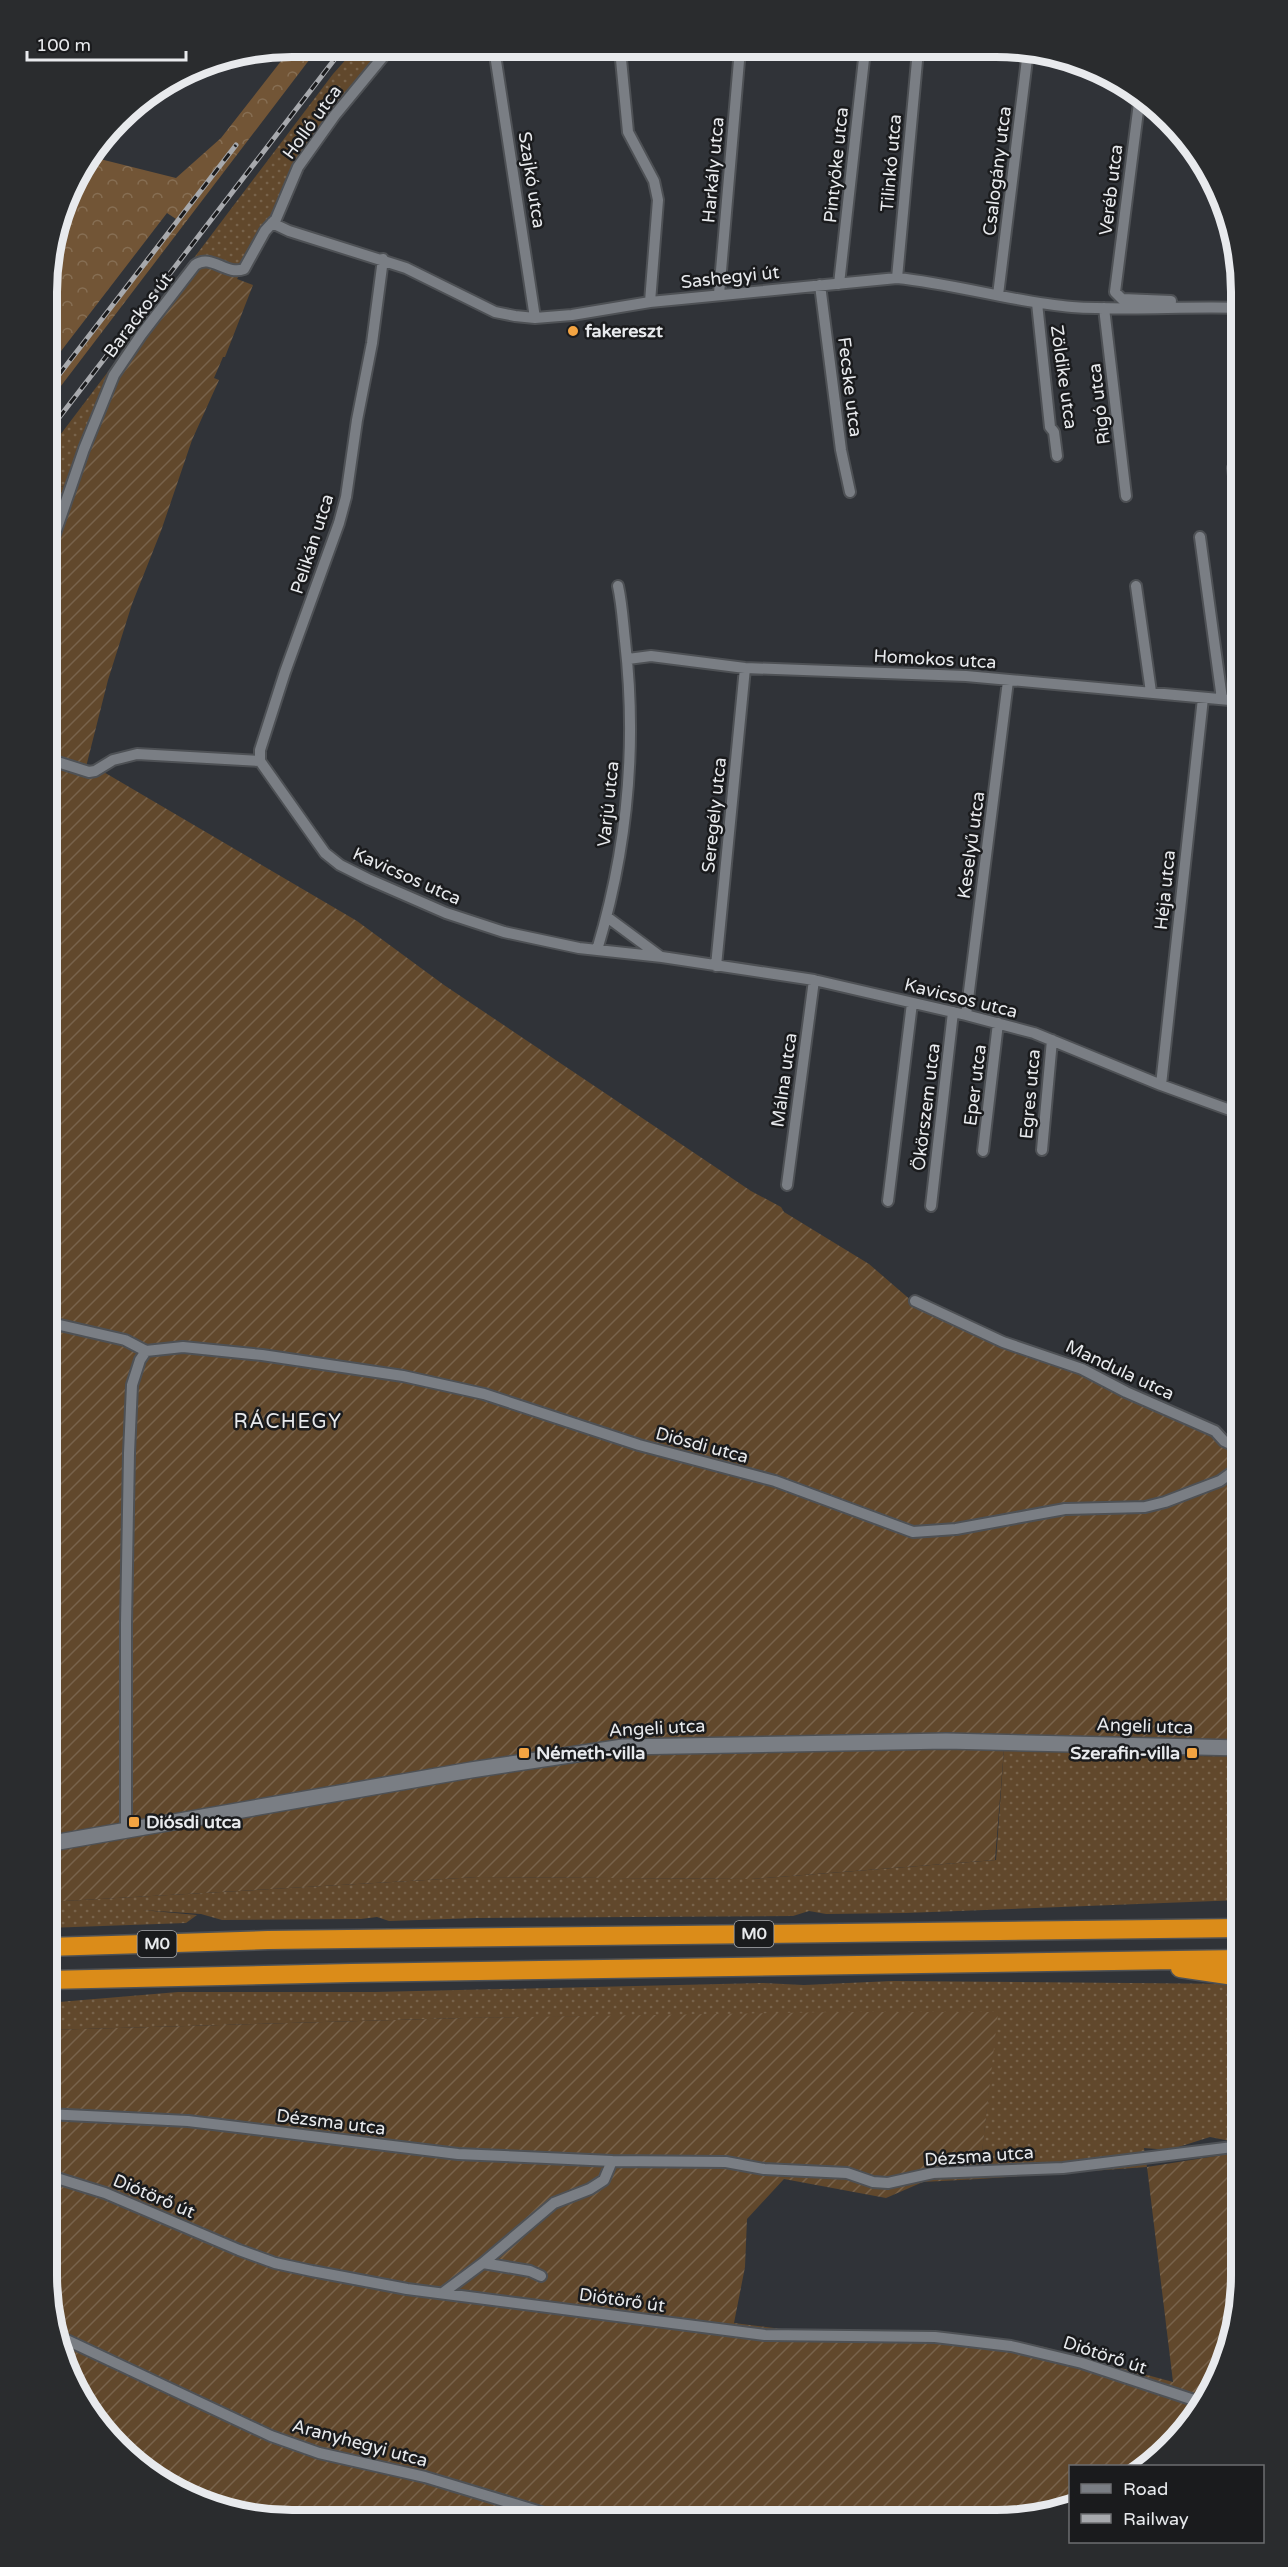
<svg xmlns="http://www.w3.org/2000/svg" width="1288" height="2567" viewBox="0 0 1288 2567" font-family="'Varela Round',sans-serif">
  <defs>
    <pattern id="grass-dots" width="8" height="8" patternUnits="userSpaceOnUse" patternTransform="scale(1.5)"><rect width="8" height="8" fill="#61482c"/><path d="M2 2h.1M6 6h.1" fill="none" stroke="#78634b" stroke-width="1.8" stroke-linecap="round"/></pattern>
    <pattern id="forest-crowns" width="20" height="18" patternUnits="userSpaceOnUse" patternTransform="scale(1.5)"><rect width="20" height="18" fill="#725536"/><path d="M2 6a3 3 0 1 1 6 0M12 15a3 3 0 1 1 6 0" fill="none" stroke="#866e53"/></pattern>
    <pattern id="garden-furrows" width="10" height="10" patternUnits="userSpaceOnUse" patternTransform="scale(1.5)"><rect width="10" height="10" fill="#61482c"/><path d="M-1 1l2-2M0 10L10 0M9 11l2-2" fill="none" stroke="#78634b"/></pattern>
  </defs>
  <rect width="100%" height="100%" fill="#303338"/>
  <path fill="url(#grass-dots)" d="M357,47h31l-42,50 -13,11 -27,45 -11,10 -27,61 -25,44 -175,220 -20,-5v-32l285,-377z
    M1038,1748l65,6 138,3v143l-336,13 -79,1 -17,-3 -16,5 -316,2 -88,3 -12,-4 -16,2 -139,1 -21,-6 -59,-4 55,5 -11,8 -139,5v-26l431,-25 273,2 245,-19 8,-111z
    M892,1981l349,3v156l-11,1 -20,-4 -41,13 -25,-2 3,19 -168,12 18,-167 -533,6 -417,12v-27l131,-11h197l388,-9 41,2z"/>
  <path fill="url(#forest-crowns)" d="M292,47h27l-271,356v-17l128,-167 -9,-6 -119,155 1,-108 23,-77 20,-26 84,21 45,-40z"/>
  <path fill="url(#garden-furrows)" d="M194,262l49,6 -6,11 16,6 -28,72h-2l-9,21 5,2 -27,60 -31,91 -29,73 -24,76 -22,87 16,4 255,150 87,64 307,206 30,16 3,5 85,52 44,38 147,58 181,89v308l-138,-3 -65,-6 -34,1 -9,111 -244,19 -273,-2 -431,25 1,-1419 19,5 41,-112z
    M834,2012h164l-19,167 -56,3 -37,16 -102,-19 -37,40 -2,48 -11,56 96,12 83,-4 100,10 31,6 129,35 -26,-215 94,-15v140l-18,77 -32,56 -45,41h-76v42l-74,12 -737,-2 -75,-23 -54,-35 -42,-49 -29,-57 -12,-79v-245l417,-12z"/>
  <g fill="none" stroke-linecap="round" stroke-linejoin="round">
    <g stroke="#4e5155" stroke-width="14">
      <path id="street" d="M494,48l41,270
        M620,49l8,83 26,49 4,19 -8,102
        M1140,95l-25,197 7,7 49,2
        M272,223l17,8 117,37 89,44 20,4 20,2 37,-3 78,-13 247,-24c59,6 116,24 175,29 57,4 113,-1 169,1
        M897,278l21,-228
        M839,284l26,-234
        M820,285l21,165 9,42
        M719,294l21,-245
        M998,295l30,-244
        M1037,303l13,124 4,5 3,24
        M1104,308l22,188
        M1233,468l8,64
        M1200,537l22,162
        M48,554l36,-105 30,-74 27,-40 54,-70c16,-12 31,11 49,4l21,-38 11,-12 22,-52 37,-52 56,-68
        M1136,586l15,106
        M628,659l23,-3 94,12 221,8 275,25
        M48,759l41,13 6,-1 18,-11 24,-6 123,7
        M260,761l65,92 15,12 28,14 78,34 58,19 75,16 83,9 152,23 152,35 68,18 127,52 80,29
        M260,761v-11l25,-78 54,-149 7,-26 11,-77 15,-77 11,-84
        M607,917l54,40
        M597,950c30,-100 40,-205 28,-309 -2,-18 -3,-37 -7,-55
        M716,966l29,-298
        M966,1015l42,-334
        M1161,1085l42,-387
        M1042,1150l10,-110
        M983,1151l15,-128
        M787,1185l27,-205
        M888,1201l24,-198
        M931,1206l22,-194
        M915,1301l88,41 79,27 44,23 89,39 9,10 17,8
        M47,1322l78,18 21,11 37,-4 79,8 141,21 81,18 155,51 136,36 138,51 43,-3 109,-20 80,-2 20,-5 55,-21 21,-15
        M126,1831v-208l3,-170 3,-68 8,-25 6,-9
        M47,2114l141,7 270,33 154,7
        M47,2175l58,18 134,57 36,13 37,8 95,18 358,46 170,2 76,9 71,17 121,40
        M483,2263l47,8 11,5
        M444,2292l39,-29 71,-60 36,-14 14,-9 8,-19 114,1 38,7 83,4 26,9 15,1 45,-10 130,-5 178,-22
        M56,2335l215,101 48,17 106,24 139,42"/>
    </g>
    <g stroke="#4e5155" stroke-width="18">
      <path id="secondary" d="M47,1844l424,-74 152,-23 323,-6 295,7"/>
    </g>
    <g stroke="#4e5155" stroke-width="21">
      <path id="highway" d="M47,1947l221,-7 973,-12
        M1180,1968l61,9
        M47,1980l304,-7 890,-14"/>
    </g>
    <use href="#street" stroke="#7a7e84" stroke-width="10"/>
    <use href="#secondary" stroke="#7a7e84" stroke-width="15"/>
    <use href="#highway" stroke="#db8c19" stroke-width="18"/>
    <g stroke="#a7a9ad" stroke-width="5">
      <path id="rail" d="M48,389l188,-244
        M48,432l296,-385"/>
    </g>
    <use href="#rail" stroke="#1a1b1d" stroke-width="3" stroke-dasharray="9" stroke-linecap="butt"/>
  </g>
  <g fill="#f3a442" stroke="#1a1b1d" stroke-width="2">
    <circle cx="573" cy="331" r="6"/>
    <rect x="518" y="1747" width="12" height="12" rx="3"/>
    <rect x="1186" y="1747" width="12" height="12" rx="3"/>
    <rect x="128" y="1816" width="12" height="12" rx="3"/>
  </g>
  <g text-anchor="middle" dominant-baseline="central" stroke-width="5" stroke-linejoin="round" paint-order="stroke">
    <g fill="#1a1b1d" stroke="#aaacaf" stroke-width="1.5">
      <rect x="734.5" y="1921" width="39" height="26" rx="4.5"/>
      <rect x="137.5" y="1931" width="39" height="26" rx="4.5"/>
    </g>
    <g font-size="16" font-weight="bold" fill="#e8eaed">
      <text x="754" y="1934">M0</text>
      <text x="157" y="1944">M0</text>
    </g>
    <g font-size="18" fill="#e8eaed" stroke="#1a1b1d">
      <text transform="translate(312 122) rotate(-54)">Holló utca</text>
      <text transform="translate(891 163) rotate(-85)">Tilinkó utca</text>
      <text transform="translate(836 165) rotate(-84)">Pintyőke utca</text>
      <text transform="translate(713 170) rotate(-85)">Harkály utca</text>
      <text transform="translate(997 171) rotate(-83)">Csalogány utca</text>
      <text transform="translate(532 180) rotate(81)">Szajkó utca</text>
      <text transform="translate(1111 190) rotate(-83)">Veréb utca</text>
      <text transform="translate(730 277) rotate(-6)">Sashegyi út</text>
      <text transform="translate(138 315) rotate(-53)">Barackos út</text>
      <text transform="translate(1064 377) rotate(82)">Zöldike utca</text>
      <text transform="translate(850 387) rotate(83)">Fecske utca</text>
      <text transform="translate(1099 404) rotate(-97)">Rigó utca</text>
      <text transform="translate(312 544) rotate(-72)">Pelikán utca</text>
      <text transform="translate(935 659) rotate(3)">Homokos utca</text>
      <text transform="translate(608 804) rotate(-84)">Varjú utca</text>
      <text transform="translate(714 815) rotate(-84)">Seregély utca</text>
      <text transform="translate(971 845) rotate(-82)">Keselyű utca</text>
      <text transform="translate(407 876) rotate(24)">Kavicsos utca</text>
      <text transform="translate(1165 890) rotate(-84)">Héja utca</text>
      <text transform="translate(961 998) rotate(14)">Kavicsos utca</text>
      <text transform="translate(784 1080) rotate(-82)">Málna utca</text>
      <text transform="translate(975 1085) rotate(-83)">Eper utca</text>
      <text transform="translate(1030 1094) rotate(-85)">Egres utca</text>
      <text transform="translate(926 1107) rotate(-83)">Ökörszem utca</text>
      <text transform="translate(1120 1370) rotate(25)">Mandula utca</text>
      <text transform="translate(702 1445) rotate(15)">Diósdi utca</text>
      <text transform="translate(1145 1726) rotate(2)">Angeli utca</text>
      <text transform="translate(657 1728) rotate(-3)">Angeli utca</text>
      <text transform="translate(331 2122) rotate(7)">Dézsma utca</text>
      <text transform="translate(979 2156) rotate(-4)">Dézsma utca</text>
      <text transform="translate(154 2196) rotate(23)">Diótörő út</text>
      <text transform="translate(622 2300) rotate(8)">Diótörő út</text>
      <text transform="translate(1105 2355) rotate(18)">Diótörő út</text>
      <text transform="translate(360 2443) rotate(15)">Aranyhegyi utca</text>
    </g>
    <g font-size="18" font-weight="bold" fill="#e8eaed" stroke="#1a1b1d" text-anchor="start">
      <text x="585" y="331">fakereszt</text>
      <text x="536" y="1753">Németh-villa</text>
      <text x="1180" y="1753" text-anchor="end">Szerafin-villa</text>
      <text x="146" y="1822">Diósdi utca</text>
    </g>
    <g font-size="20" letter-spacing="1.5" fill="#e8eaed" stroke="#1a1b1d">
      <text x="288" y="1422">RÁCHEGY</text>
    </g>
  </g>
  <path d="M0 0H1288V2567H0ZM292 57H996A235 235 0 0 1 1231 292V2275A235 235 0 0 1 996 2510H292A235 235 0 0 1 57 2275V292A235 235 0 0 1 292 57Z" fill="#2a2c2e" fill-rule="evenodd"/>
  <path fill="none" stroke="#e8eaed" stroke-width="8" d="M292 57H996A235 235 0 0 1 1231 292V2275A235 235 0 0 1 996 2510H292A235 235 0 0 1 57 2275V292A235 235 0 0 1 292 57Z"/>
  <rect x="1069" y="2465" width="195" height="78" fill="#1a1b1d" stroke="#6c6e70" stroke-width="1.5"/>
  <rect x="1081" y="2484" width="30" height="9" fill="#7a7e84" stroke="#6c6e70" stroke-width="1.5"/>
  <text x="1123" y="2495" font-size="18" fill="#e8eaed">Road</text>
  <rect x="1081" y="2514" width="30" height="9" fill="#a7a9ad" stroke="#6c6e70" stroke-width="1.5"/>
  <text x="1123" y="2525" font-size="18" fill="#e8eaed">Railway</text>
  <path d="M27 51v9h159v-9" fill="none" stroke="#e8eaed" stroke-width="3"/>
  <text x="36" y="51" font-size="18" fill="#e8eaed" stroke="#1a1b1d" stroke-width="4.5" paint-order="stroke">100 m</text>
</svg>
